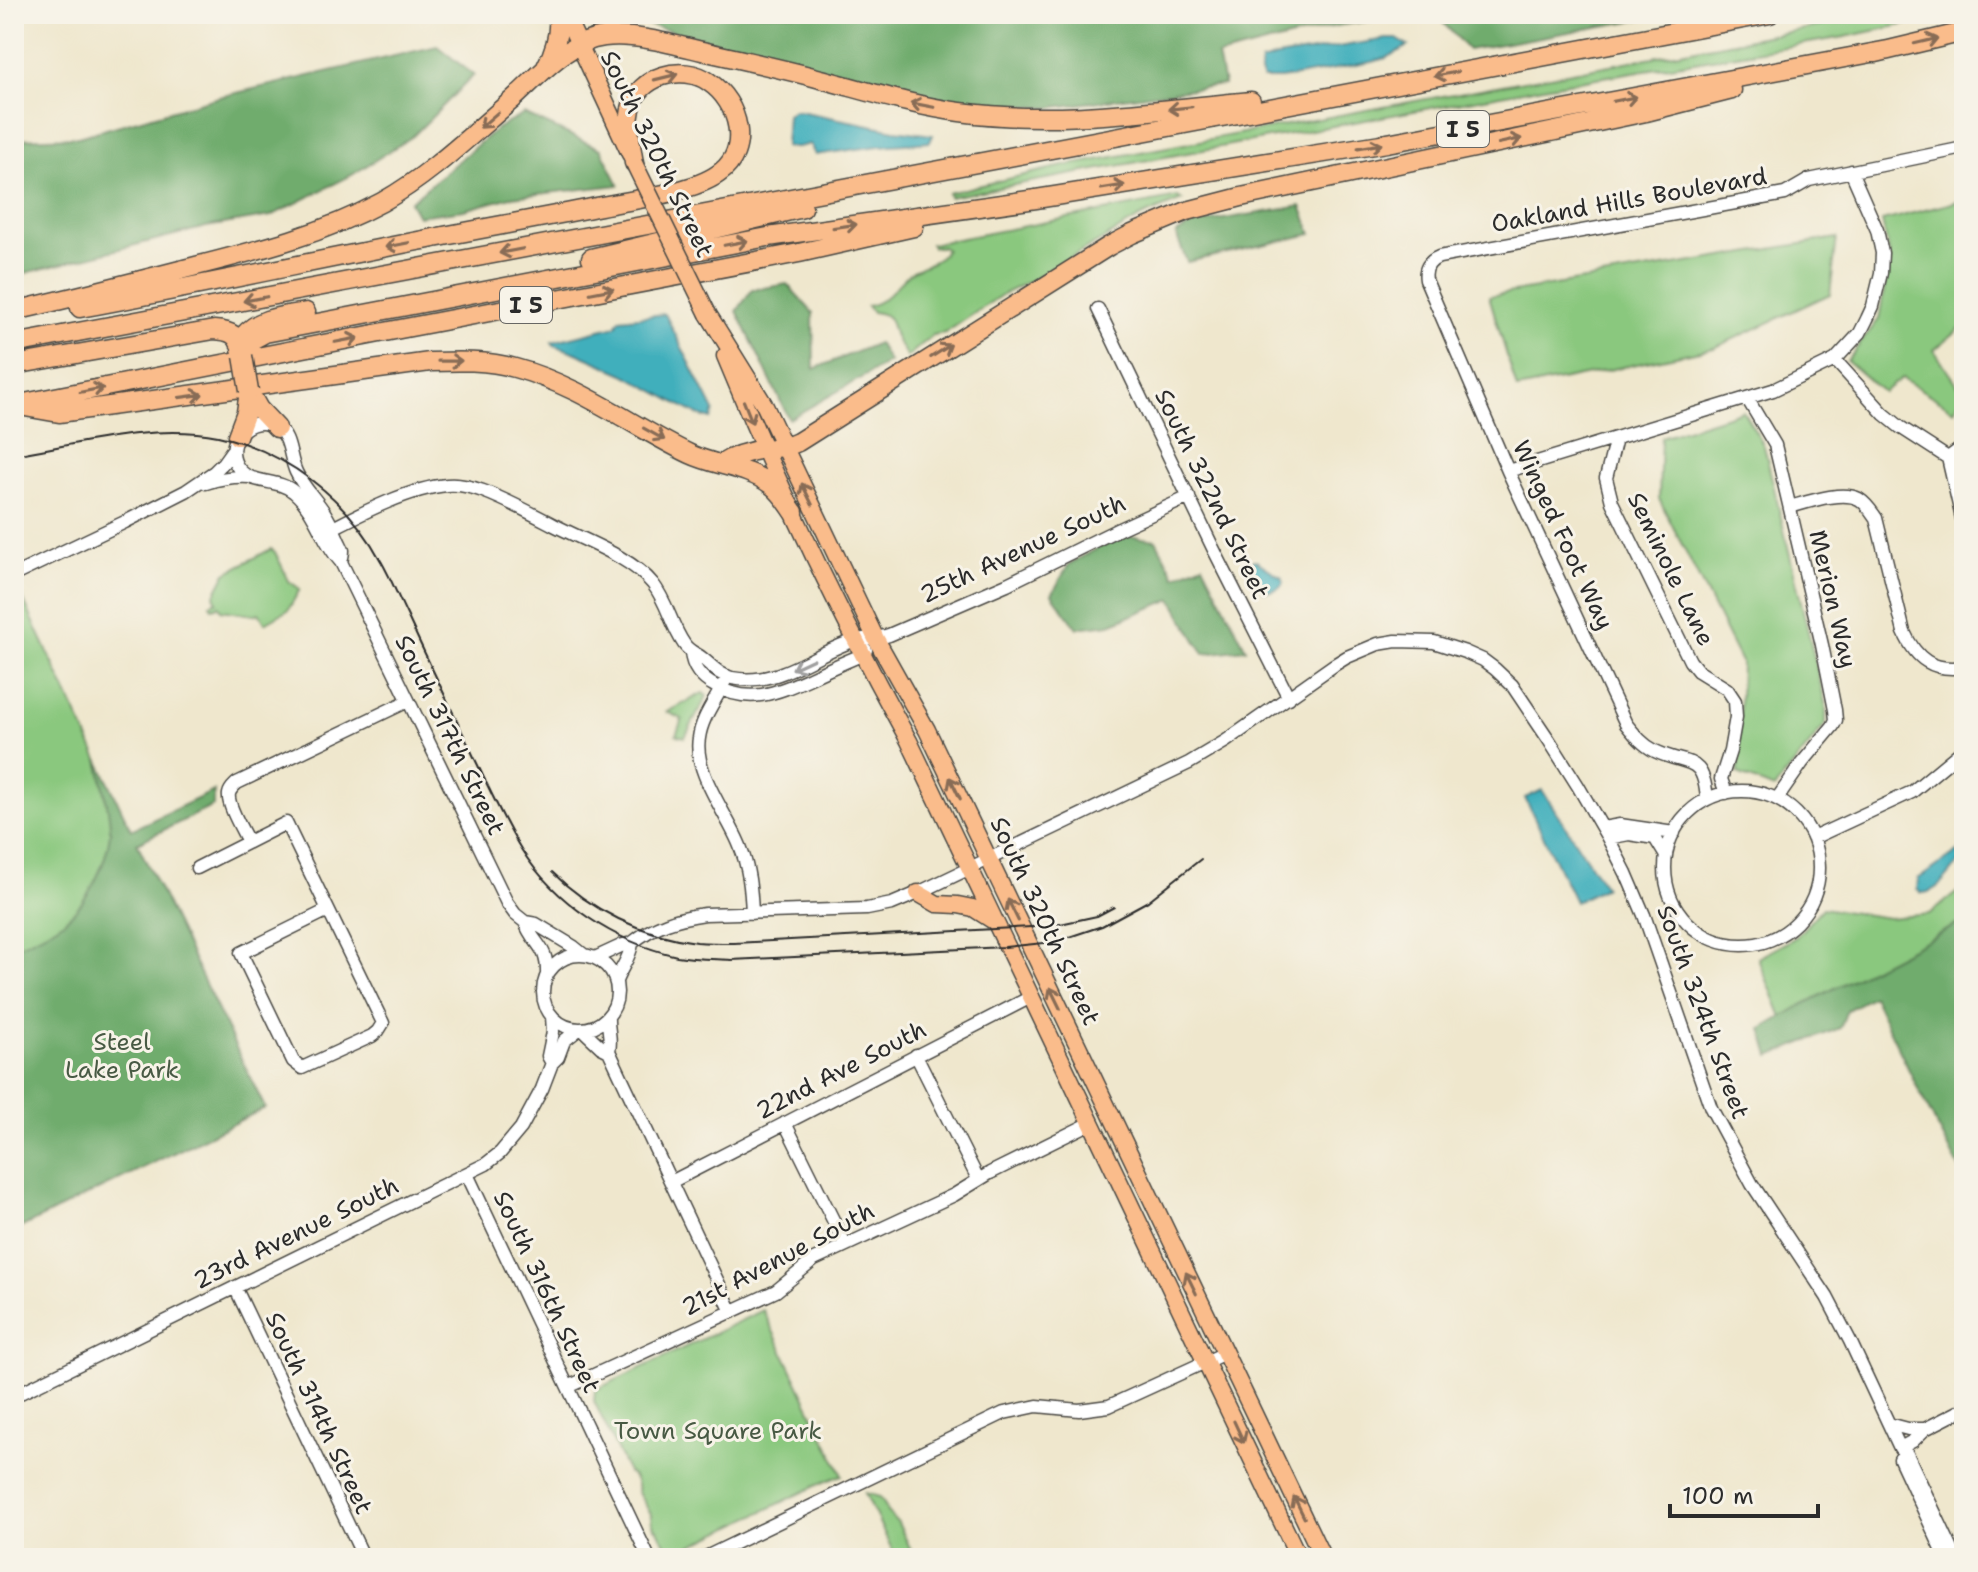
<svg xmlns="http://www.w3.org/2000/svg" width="1978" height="1572" viewBox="0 0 1978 1572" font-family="'Shantell Sans',sans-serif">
  <rect width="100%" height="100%" fill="#f7f3e8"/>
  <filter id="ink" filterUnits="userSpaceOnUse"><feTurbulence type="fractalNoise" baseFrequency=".0125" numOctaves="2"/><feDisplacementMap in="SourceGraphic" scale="16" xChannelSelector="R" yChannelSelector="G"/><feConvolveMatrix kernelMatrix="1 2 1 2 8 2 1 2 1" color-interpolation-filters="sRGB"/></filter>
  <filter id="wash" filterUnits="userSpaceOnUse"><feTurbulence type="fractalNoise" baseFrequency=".006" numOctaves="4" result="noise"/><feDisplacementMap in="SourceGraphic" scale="32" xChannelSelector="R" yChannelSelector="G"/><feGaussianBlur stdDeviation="1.8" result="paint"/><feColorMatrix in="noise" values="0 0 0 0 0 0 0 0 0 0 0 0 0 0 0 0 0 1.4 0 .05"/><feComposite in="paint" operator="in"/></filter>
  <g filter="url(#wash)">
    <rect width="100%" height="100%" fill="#efe7cd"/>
    <path fill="#8ac87e" stroke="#5a7a54" stroke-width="2" d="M1885,14h69l-109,23 -296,49 -600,111 -1,-4 106,-25z
      M1178,197l4,3 -39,16 -109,63 -31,15 -58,39 -12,2 -26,22c-3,-6 -8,-12 -11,-18 -7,-15 -1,-25 -24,-27l-5,-6c23,-5 28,-23 46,-35 12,-7 25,-8 33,-21l-3,-3h-11l-1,-3z
      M1964,200v125l-30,25 30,44 -10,16 -52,-32 -19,14 -36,-31 32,-42 11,-62 -8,-36z
      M1837,238l-7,56 -116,54 -197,41 -28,-93z
      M1743,411l21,35 62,261v17l-52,65 -36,-15 3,-112 -82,-163 2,-62z
      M271,549l4,3 14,29 11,8 -12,21 -23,13 -6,-10 -5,2 -33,-5 -2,-4 -7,2 -2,-4 7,-3 -3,-5 12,-23z
      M14,580l123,263 128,265 -251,123z
      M703,693l4,3 -22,41 -9,-2 6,-16 -15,-7z
      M1964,887v35l-182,95 -24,-59 38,-21 26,-29 67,10 40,-4z
      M763,1310l79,165 -18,7 -150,72 -8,-3v-5l-8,-16c-5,-2 -8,-10 -7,-16l-14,-23c2,-7 -4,-16 -9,-18l-34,-72 1,-10 4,-3z
      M865,1493l15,4 4,6 3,9 11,11 17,35h-19z"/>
    <path fill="#6fac6d" stroke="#4d6c4c" stroke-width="2" d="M595,14h819l-78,12 -118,30 6,29 -177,23 -127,-12 -283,-74z
      M1435,14h235l-202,36z
      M437,46l37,29 -61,61 -61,39 -81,41 -65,11 -192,49v-137l64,-2 141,-40z
      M524,114l77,35 18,36 -108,12 -47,13 -46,6 -8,-14 86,-73z
      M1301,206l11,28 -125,28 -11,-28 18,-10z
      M787,284l26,29 1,56 64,-26 11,19 -100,57 -52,-108 15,-21z
      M1122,535l34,5 19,36 28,-12 43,85 -42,5 -32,-55 -62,25 -33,4 -25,-34 17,-30z
      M98,759l33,71 83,-39 -1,15 -76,37 128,265 -251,123v-284c17,-7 35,-15 50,-26 25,-20 42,-56 46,-87 2,-16 -9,-57 -12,-75z
      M1964,921v255l-38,-71 -53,-109 -26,14 -7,18 -70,28 -8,-27 40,-24z"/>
    <path fill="#40afbc" stroke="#366d74" stroke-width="2" d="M1386,39h11l11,7 -22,12 -14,4 -91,17h-18l-3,-6 1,-11 16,-5z
      M794,110l101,20 38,5 -3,7 -51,4 -64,9 -5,-11 -12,3h-13l2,-32z
      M665,314l49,97 -3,8 -13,-4 -74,-41 -50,-22 -20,-7 -2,-3 64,-16 4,-7z
      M1255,560l27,18 2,4c-4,7 -13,10 -20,9l-15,-26 2,-4z
      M1542,790l63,97 -30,15 -50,-104z
      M1964,848v8c-12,13 -25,38 -43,37l-4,-4 1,-10z"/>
  </g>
  <g filter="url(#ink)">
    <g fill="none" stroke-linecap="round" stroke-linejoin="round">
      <g stroke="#484743" stroke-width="15">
        <path id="minor" d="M1098,309l115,239 76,150
          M1835,360l49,54 16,13 48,31 16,69
          M1747,398l28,47 47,200 13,65 1,10 -3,6 -31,37 -25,36
          M1616,438l-10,40 6,24 78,159 8,10 29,18 8,12 1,16 -6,34 -9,28 5,14
          M1948,458l16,-12
          M1508,471l265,-81 62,-30 25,-27 7,-14 6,-13 8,-33 1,-20 -5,-23 -26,-59
          M206,483c15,-5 28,-7 44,-6
          M1790,507c18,-5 52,-17 69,-8 8,5 12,12 17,19l28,114c12,27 29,40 60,35
          M333,528c31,-16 78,-40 114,-43 11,-1 25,2 36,6 24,9 48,22 71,34 31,16 77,32 99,59 14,18 18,41 31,60 5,8 12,9 18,14 10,8 17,17 30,20 46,9 80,-24 121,-37 11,-3 24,-2 36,-6l118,-51 112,-55 70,-32
          M341,562c1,-4 2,-8 2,-12 0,-1 -5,-10 -5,-11 -4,-9 -9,-19 -14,-27 -9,-14 -21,-25 -28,-40 -7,-15 -5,-35 -19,-44 -27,-18 -57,16 -38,41 12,16 39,9 55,23 22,18 28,50 47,70l166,341 8,11 10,8 11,2 38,23 10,8
          M14,575l111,-53 61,-31 28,-19 9,-9 10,-14
          M691,652c1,15 10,27 24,34 35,19 61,7 95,-8 17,-8 34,-16 52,-23l4,-5
          M727,676c-8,21 -25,39 -28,62 -6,34 29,77 41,108 9,22 11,44 12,67
          M1665 868a77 77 0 1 1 154 0a77 77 0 1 1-154 0Z
          M1707,799c-4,-46 -19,-32 -52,-48 -12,-6 -20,-16 -29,-27l-118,-253 -82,-191c-2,-11 3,-19 13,-23l346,-63 24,-14 155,-32
          M1603,828l17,-3 54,8
          M1608,838l21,-4 26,4 11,18
          M1813,838l99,-46 52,-43
          M248,842c-5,-11 -21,-37 -19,-48 1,-5 4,-7 8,-11l171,-82
          M197,868l89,-45 97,200 -5,8 -6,5 -70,32 -9,-7 -52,-108 87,-43
          M525,922c8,23 23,23 22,53
          M543 992a37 37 0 1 1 74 0a37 37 0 1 1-74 0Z
          M595,958l28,-13 9,-2
          M616,981c5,-13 15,-25 16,-38 22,-18 45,-25 73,-29l162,-5 25,-5 26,-11 271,-130 37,-22 108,-76 13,-8 31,-13 18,-3 38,1 31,10 18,8 12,9 17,16 37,55 29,46 30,52 18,35 18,42 67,193 41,76 75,113 23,44 50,107 7,6 49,104
          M552,1016l1,16 -5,24 4,7
          M608,1016c-1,12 4,23 1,35l123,261
          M582,1029l19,18 8,4
          M916,1055l62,124
          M785,1123l60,121
          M467,1174l182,384
          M671,1182l360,-185
          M235,1287l129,271
          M568,1387l208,-96 38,-31 140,-65 36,-22 101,-50
          M14,1396l472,-232 14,-11 21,-25 21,-39 10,-26 6,-6 6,-16 15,-12
          M1889,1424l19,5h17
          M1900,1448l13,-7 12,-12 39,-20
          M1900,1459l46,99
          M704,1558l300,-145 33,-7 42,4 30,-4 116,-53"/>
      </g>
      <g stroke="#484743" stroke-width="19">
        <path id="major" d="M565,14l65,140
          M708,314l56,90 112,235 51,91 396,828
          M725,356c54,132 115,260 184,385l390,817
          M918,893l19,11 21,1 15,3 19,12"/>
      </g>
      <g stroke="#484743" stroke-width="21">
        <path id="highway" d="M1876,53l88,-21
          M546,67c9,-17 14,-33 12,-53
          M591,258l212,-50
          M80,308c113,-21 226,-45 338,-67 60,-12 119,-22 178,-34 34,-7 95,-14 122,-33 34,-23 21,-72 -9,-92 -26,-19 -72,-6 -78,27 -4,18 0,36 3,54
          M14,311c58,-13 116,-28 174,-43 67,-17 133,-33 194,-66 48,-27 89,-67 130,-102 27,-24 54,-58 92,-63 29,-4 69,7 98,14 41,9 82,18 123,29 45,12 89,26 135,32 97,13 195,-2 291,-11
          M243,336c16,-19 40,-20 63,-24
          M14,344l1756,-330
          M243,356l9,-16 13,-7 503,-96 268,-38 351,-56 501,-93
          M14,365l200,-35c18,1 25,5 28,23
          M249,391l10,18 18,19
          M14,405l381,-75 404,-77 115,-26
          M25,407l34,6 371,-51c28,-1 57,-2 85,6 64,17 117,58 175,86 25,12 57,13 80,30 10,7 17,18 24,28
          M237,436l9,-24 3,-21
          M721,464c12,-8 29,-13 44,-15 15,-2 18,0 33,-7l311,-196 23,-12 55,-23 54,-14 405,-85 86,-22"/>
      </g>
      <use href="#minor" stroke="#fff" stroke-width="12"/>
      <use href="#major" stroke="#fabc8b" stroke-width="16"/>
      <use href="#highway" stroke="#fabc8b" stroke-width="18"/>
      <path stroke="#2b2b2b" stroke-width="2" d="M14,455c64,-11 140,-32 204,-19 68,15 131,64 163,125 10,17 17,36 26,54 22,48 45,95 67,142 15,31 29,63 47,92 34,54 93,93 156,107 17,3 36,3 54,4l274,-13 49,-5 48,-16 46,-25 53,-42
        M552,872c38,38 91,64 145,70 12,1 25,1 37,1l317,-17 46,-10 17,-9"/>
      <g stroke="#484743" stroke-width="19" stroke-linecap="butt">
        <path id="major-bridge" d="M634,163l74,151"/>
      </g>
      <g stroke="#484743" stroke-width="21" stroke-linecap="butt">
        <path id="highway-bridge" d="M243,356l6,35"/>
      </g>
      <use href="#major-bridge" stroke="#fabc8b" stroke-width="16"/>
      <use href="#highway-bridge" stroke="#fabc8b" stroke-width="18"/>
    </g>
    <defs><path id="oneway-shaft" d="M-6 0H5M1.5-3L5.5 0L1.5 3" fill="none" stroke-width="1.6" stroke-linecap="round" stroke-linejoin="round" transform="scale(2)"/></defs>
    <g stroke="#886c56">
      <use href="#oneway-shaft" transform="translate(1926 41) rotate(-13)"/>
      <use href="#oneway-shaft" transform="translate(1446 74) rotate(169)"/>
      <use href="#oneway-shaft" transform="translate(666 77) rotate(-14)"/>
      <use href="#oneway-shaft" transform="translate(1625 99) rotate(-11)"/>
      <use href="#oneway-shaft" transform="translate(922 105) rotate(-169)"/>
      <use href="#oneway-shaft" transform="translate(1180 108) rotate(174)"/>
      <use href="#oneway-shaft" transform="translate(489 120) rotate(139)"/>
      <use href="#oneway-shaft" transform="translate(1510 141) rotate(-12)"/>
      <use href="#oneway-shaft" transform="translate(1370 146) rotate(-9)"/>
      <use href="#oneway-shaft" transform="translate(1113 187) rotate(-9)"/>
      <use href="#oneway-shaft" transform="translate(845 226) rotate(-8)"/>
      <use href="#oneway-shaft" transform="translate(736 243) rotate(-11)"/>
      <use href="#oneway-shaft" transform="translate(397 245) rotate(169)"/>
      <use href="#oneway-shaft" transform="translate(511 251) rotate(169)"/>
      <use href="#oneway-shaft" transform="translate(602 291) rotate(-11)"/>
      <use href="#oneway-shaft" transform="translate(255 299) rotate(169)"/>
      <use href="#oneway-shaft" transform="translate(347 340) rotate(-11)"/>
      <use href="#oneway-shaft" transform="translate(941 351) rotate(-32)"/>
      <use href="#oneway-shaft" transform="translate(450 361) rotate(-1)"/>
      <use href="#oneway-shaft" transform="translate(92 390) rotate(-11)"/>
      <use href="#oneway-shaft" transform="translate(191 396) rotate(-8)"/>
      <use href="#oneway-shaft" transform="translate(748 412) rotate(68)"/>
      <use href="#oneway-shaft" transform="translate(654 434) rotate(29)"/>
      <use href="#oneway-shaft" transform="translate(807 494) rotate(-116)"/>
      <use href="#oneway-shaft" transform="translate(955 788) rotate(-116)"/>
      <use href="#oneway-shaft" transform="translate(1013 910) rotate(-116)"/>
      <use href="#oneway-shaft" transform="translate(1055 998) rotate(-116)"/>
      <use href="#oneway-shaft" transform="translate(1191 1283) rotate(-116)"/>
      <use href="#oneway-shaft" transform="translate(1239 1432) rotate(65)"/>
      <use href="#oneway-shaft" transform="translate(1299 1507) rotate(-116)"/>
    </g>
    <use stroke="#a0a0a0" href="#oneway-shaft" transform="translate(803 664) rotate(155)"/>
  </g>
  <g text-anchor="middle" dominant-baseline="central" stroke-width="6" stroke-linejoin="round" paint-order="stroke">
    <g fill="#f7f3e8" stroke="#686764" stroke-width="2">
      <rect x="1437" y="111" width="52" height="36" rx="6"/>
      <rect x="500" y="287" width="52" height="36" rx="6"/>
    </g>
    <g font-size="22" font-weight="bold" fill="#2b2b2b">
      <text x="1463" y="129">I 5</text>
      <text x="526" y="305">I 5</text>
    </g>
    <g font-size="24" fill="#2b2b2b" stroke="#f7f3e8">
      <text transform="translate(657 154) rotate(64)">South 320th Street</text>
      <text transform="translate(1629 200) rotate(-10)">Oakland Hills Boulevard</text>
      <text transform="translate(1212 494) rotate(64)">South 322nd Street</text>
      <text transform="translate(1563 535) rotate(65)">Winged Foot Way</text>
      <text transform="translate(1023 549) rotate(-25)">25th Avenue South</text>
      <text transform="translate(1671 569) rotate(64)">Seminole Lane</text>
      <text transform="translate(1833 599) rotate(77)">Merion Way</text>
      <text transform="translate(450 735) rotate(64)">South 317th Street</text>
      <text transform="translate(1045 921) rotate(65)">South 320th Street</text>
      <text transform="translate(1703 1012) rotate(70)">South 324th Street</text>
      <text transform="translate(841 1070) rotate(-27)">22nd Ave South</text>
      <text transform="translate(296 1233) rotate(-26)">23rd Avenue South</text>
      <text transform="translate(778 1259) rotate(-28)">21st Avenue South</text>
      <text transform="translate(547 1292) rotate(65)">South 316th Street</text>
      <text transform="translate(319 1413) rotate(65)">South 314th Street</text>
    </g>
    <g font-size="24" fill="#485a44" stroke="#f7f3e8">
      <text x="122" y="1042">Steel<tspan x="122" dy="28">Lake Park</tspan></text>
      <text x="718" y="1431">Town Square Park</text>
    </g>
  </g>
  <rect width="1978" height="1572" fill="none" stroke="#f7f3e8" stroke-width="48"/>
  <path d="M1670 1504v12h148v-12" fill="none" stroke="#2b2b2b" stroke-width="4"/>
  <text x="1682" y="1504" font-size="24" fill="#2b2b2b" stroke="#f7f3e8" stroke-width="6" paint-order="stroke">100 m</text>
</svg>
